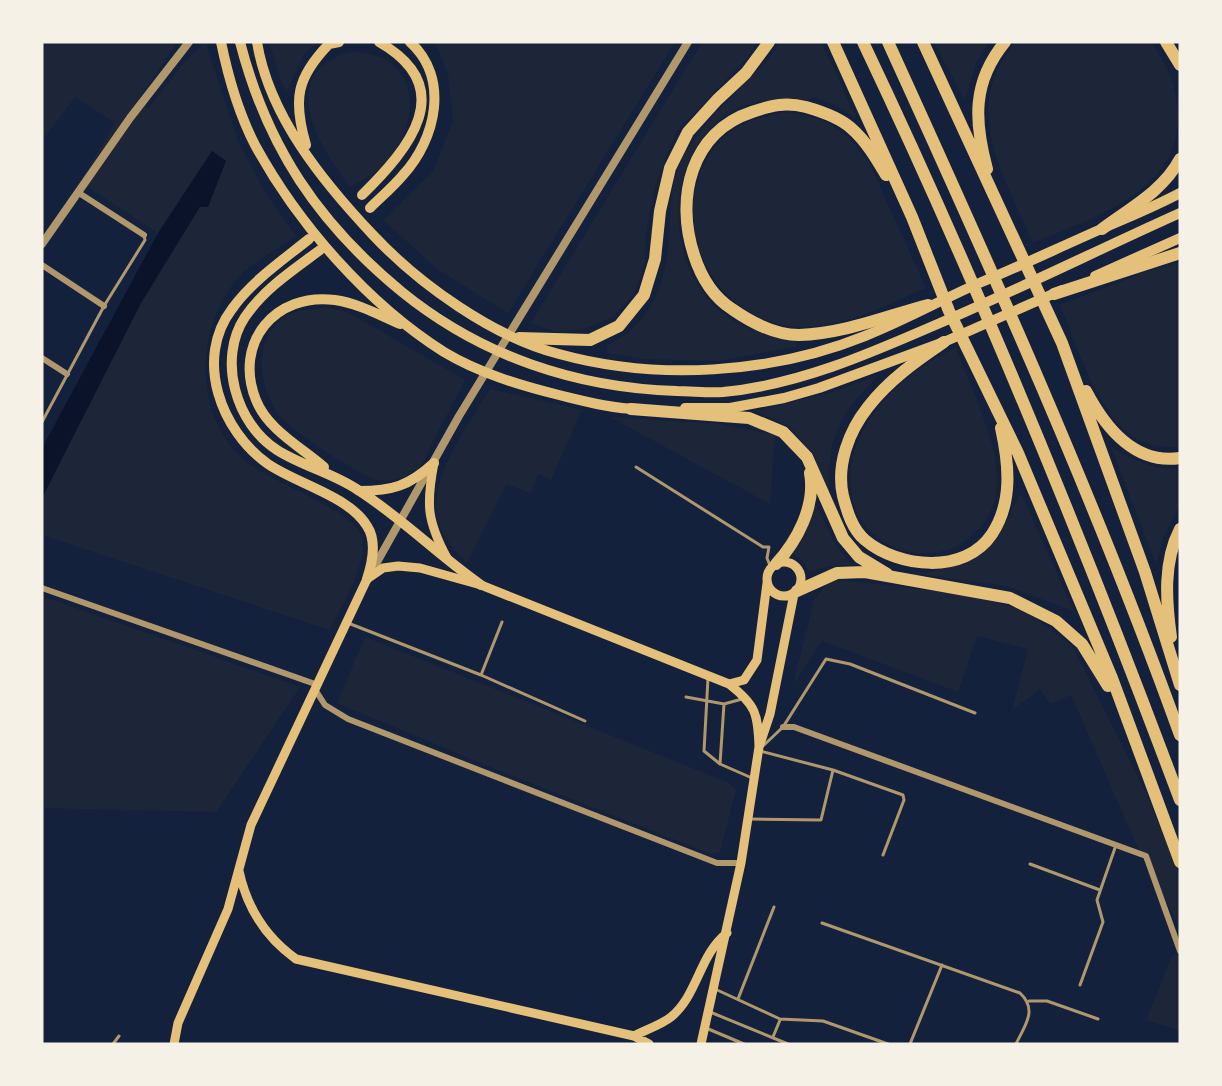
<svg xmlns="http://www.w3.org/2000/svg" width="1222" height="1086" viewBox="0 0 1222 1086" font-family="'IBM Plex Sans',sans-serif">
  <rect width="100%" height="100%" fill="#14213d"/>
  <path fill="#1d2539" d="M42,42h135l-38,57 9,10 34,-44 23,-23 34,101 26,49 31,44c-19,13 -44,26 -59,43 -43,51 -44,142 11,184 25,20 100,45 112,70 12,25 -19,74 -31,97l-287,-95v-37l99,-195 85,-142 -14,-10 -54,82 -78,-51 35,-59 -40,-26 -33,44z
    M269,42h49l-15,13 -16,37 -5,-8z
    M432,42h243l-167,271 -71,-44 -54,-49 51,-50 19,-50 -5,-46 -10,-25z
    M702,42h55l-10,16 -71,74 -21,55 -9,46 -1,31 -11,30 -21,23 -30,12 -27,3 -25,-9z
    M779,42h42l36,77 -22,-14 -23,-8 -2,3c-28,-2 -59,-3 -84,15 -62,44 -63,149 -5,197 23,18 48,25 76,30v4l-78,15 -76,-2 -36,-6v-7c45,-24 58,-60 62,-109 2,-24 0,-48 10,-72 15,-33 43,-58 68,-84 12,-12 26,-24 32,-39z
    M934,42h55l-13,21 -11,38z
    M1016,42h134c17,21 27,44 28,72 3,77 -87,105 -145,129 -29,-67 -74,-136 -17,-201z
    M351,52c67,-1 73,65 37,108 -9,12 -25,19 -38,27 -31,-41 -77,-114 1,-135z
    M784,112c44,5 62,17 86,53l56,123c-38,16 -78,38 -121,39 -78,0 -132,-81 -105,-154 7,-17 20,-36 36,-45 15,-9 32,-12 48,-16z
    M1180,262v185c-12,0 -26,0 -37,-5 -43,-17 -66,-97 -83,-137l85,-33z
    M326,307l23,6 116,67c-10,20 -21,40 -32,61 -3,7 -7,18 -12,24 -8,9 -26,16 -38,16 -17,0 -94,-52 -104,-66 -21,-28 -27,-78 7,-99 12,-7 27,-7 40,-9z
    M956,348c13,35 39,89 41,125 2,26 -7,48 -27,64 -40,34 -107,13 -118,-40 -13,-66 50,-126 104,-149z
    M879,375c-43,43 -51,62 -50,122l-15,-42 -24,-28 -34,-16 77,-19z
    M490,389l92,21 -31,70 -13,-6 -7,19 -25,-9 -39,79c-11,-11 -22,-23 -28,-38 -16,-41 30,-101 51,-136z
    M610,417l111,7 54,11 -5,69z
    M1111,447c23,14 42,23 69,22v36l-17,33 -7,26z
    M1021,493l53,118 -68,-25 -95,-13c37,-2 73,-11 93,-47 6,-11 10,-22 17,-33z
    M815,503l21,43 16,19 -23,1 -20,6 -7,-12 -13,-9z
    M838,580l127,14 61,17 46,35 75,149 33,82v51l-43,-82 -66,-151 -21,9 -10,-15 -28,21 16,-61 -51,-13 -19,56 -136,-51 -29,44 21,-85 12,-15z
    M42,596l258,91 -84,125 -174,-4z
    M365,637l362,145 9,8 -16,62 -9,2 -218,-86 -156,-65z
    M1180,951v80l-34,-11 26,-64z"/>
  <path fill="#0b132b" d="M212,151l14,10 -18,46h-8l-59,96 -99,195v-50l116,-215z"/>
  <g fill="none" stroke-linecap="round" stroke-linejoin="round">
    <path stroke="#b1986c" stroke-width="3" d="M42,422l62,-116 41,-66 -1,-4
      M636,467l127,80h6l-2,11 4,10
      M348,623l133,52 104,46
      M481,675l21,-53
      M708,678l-4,73 16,13
      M686,697l38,7
      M742,699l-18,5 -4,60 32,14
      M764,745l19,-18 43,-68 24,5 125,49
      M760,751l73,19 70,25 1,5 -21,55
      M750,819l71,1 12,-50
      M1030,864l70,26
      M822,923l198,70c18,17 5,32 -4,51
      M1080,985l23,-63 -6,-22 19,-55
      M715,989l65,30 43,2 65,23
      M738,999l36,-92
      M1029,1001h18l51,18
      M710,1012l78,32
      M706,1028l38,16
      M773,1037l7,-17
      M113,1044l6,-8
      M910,1044l32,-79"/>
    <path stroke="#b1986c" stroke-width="6" d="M79,193l65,42
      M42,265l62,41
      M42,358l25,16
      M42,588l276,97
      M316,691l9,14 23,14 369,144h24
      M783,727h11l352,129 34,95"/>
    <path stroke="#b1986c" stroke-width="8" d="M42,244l88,-126 59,-76
      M372,571l87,-155 229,-374"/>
    <path stroke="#e5c07b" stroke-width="9" d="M434,463c-8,41 -7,58 13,95
      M767 579a17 17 0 1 1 34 0a17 17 0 1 1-34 0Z
      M729,684l15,-4 13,-20 10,-77
      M239,871c8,37 26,66 57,88l338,77 15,8
      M634,1036c11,-6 27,-11 37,-19 27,-22 28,-62 56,-84
      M174,1044l4,-21 50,-114 23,-84 116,-246 16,-11 15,-2 22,2 61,17 248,99c27,21 29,30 30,63
      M701,1044l40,-181 18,-116 11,-33 24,-120"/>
    <path stroke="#e5c07b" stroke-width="10" d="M221,42c7,34 18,72 34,103 43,79 113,159 189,207 35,21 75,33 115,43 25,6 54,14 80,14
      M240,42c27,105 78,181 162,250 79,64 174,96 275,99 15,0 31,2 46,1 76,-7 148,-39 217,-69 81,-35 160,-74 240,-110
      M257,42c12,74 66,140 116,193 46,49 120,102 186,119 98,27 212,20 306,-18 38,-15 74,-35 112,-52 41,-17 81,-36 122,-54 27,-12 55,-23 81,-37
      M306,145c-13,-45 -10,-67 23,-101l10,-2
      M362,195c47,-46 98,-107 17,-153
      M370,208c11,-11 23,-21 33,-33 33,-36 47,-97 7,-133
      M309,239c-26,21 -57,42 -77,70 -38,50 -11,122 36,155 29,20 81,32 99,62 10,15 5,38 0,53
      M320,250c-27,20 -56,39 -75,67 -28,42 -9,107 32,133 25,16 56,23 81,40 44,28 80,65 123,95
      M1095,276l85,-38
      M685,408h45l54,-10 35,-10 125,-46 118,-52
      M324,467c-23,-20 -56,-37 -68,-67 -23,-57 19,-108 79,-100 22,3 44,15 65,24
      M359,491c33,0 50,-5 75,-28"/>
    <path stroke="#e5c07b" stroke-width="12" d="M833,42l79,175 37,94 69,142 94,225 68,184
      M863,42c118,248 221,501 317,758
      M888,42c104,228 207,457 292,693
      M923,42l139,301 83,229 35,113
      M1166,42l14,23
      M987,169c-13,-48 -15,-87 18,-127
      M886,175c-10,-17 -20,-34 -35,-47 -11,-10 -31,-17 -45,-21 -20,-5 -34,-2 -54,5 -61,20 -77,86 -58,143 7,22 18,41 38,54 20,14 43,26 67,26 44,-1 87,-19 129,-30
      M1102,229c28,-21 61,-38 78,-70
      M1054,294l126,-41
      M519,338l71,2 29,-14 25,-31 11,-36 5,-48 10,-43 18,-36 29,-32 29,-27 23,-31
      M944,342c-28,19 -55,38 -76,65 -19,24 -32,58 -25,89 4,15 9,33 22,44 33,28 100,35 127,-6 21,-32 17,-70 9,-106
      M1086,391c19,36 48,74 94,67
      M631,409l118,9 34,14 24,25 36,81 16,19 28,17
      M776,564c21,-23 40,-58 34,-91
      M797,591l40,-18 28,-1 145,26 46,23 26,23 26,42
      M1171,637c-5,-36 -8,-75 9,-108"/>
  </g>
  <rect width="1222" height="1086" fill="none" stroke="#f6f1e7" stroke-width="87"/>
</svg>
